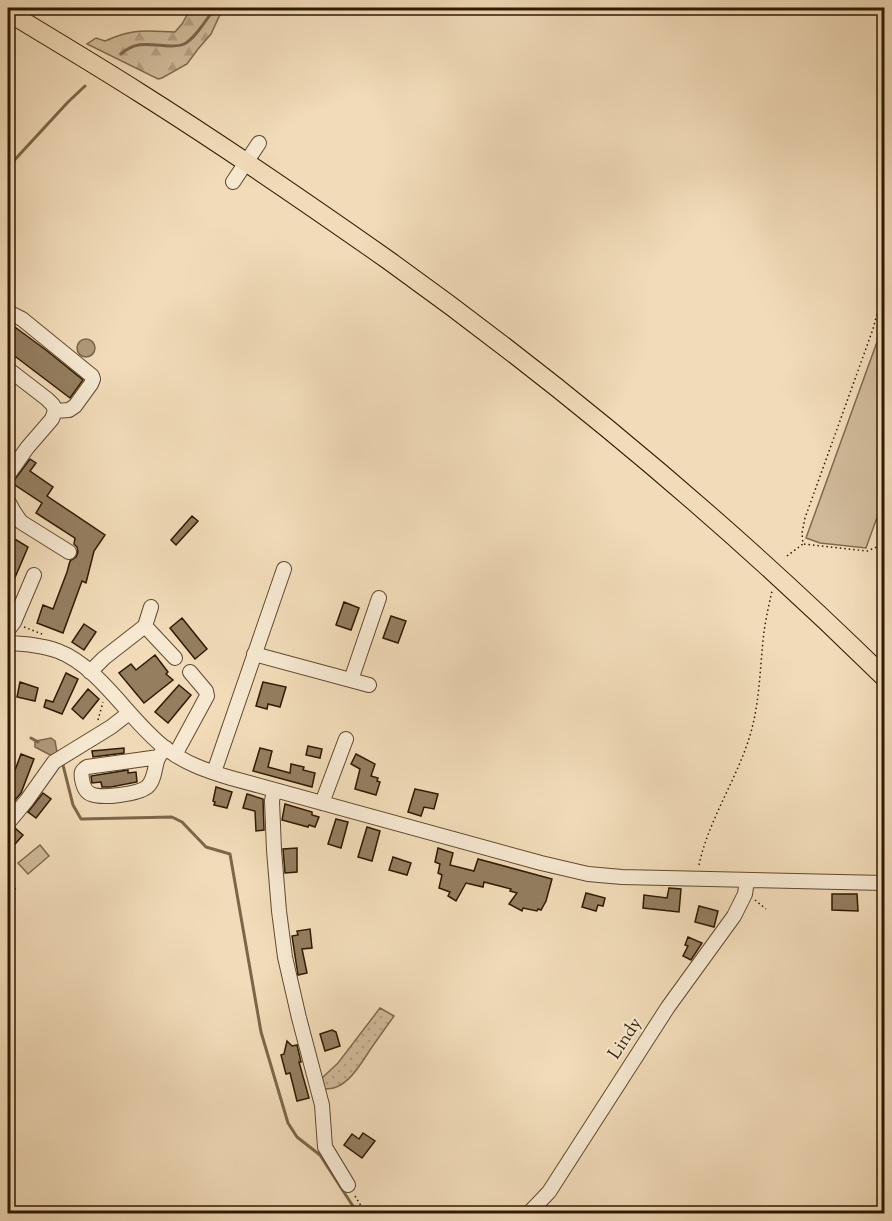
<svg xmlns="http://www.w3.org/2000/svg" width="892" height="1221" viewBox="0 0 892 1221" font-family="'Sorts Mill Goudy',serif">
  <defs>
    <pattern id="grass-dots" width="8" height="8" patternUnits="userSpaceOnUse" patternTransform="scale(1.5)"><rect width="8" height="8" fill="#d0ba99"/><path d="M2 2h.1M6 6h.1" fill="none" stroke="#b39f82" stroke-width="1.8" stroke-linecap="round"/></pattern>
    <pattern id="forest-firs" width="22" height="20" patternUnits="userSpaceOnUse" patternTransform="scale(1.5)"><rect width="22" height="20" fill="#d0ba99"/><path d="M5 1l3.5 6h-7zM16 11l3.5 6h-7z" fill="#b39f82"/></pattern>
  </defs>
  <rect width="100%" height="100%" fill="#f1dbb8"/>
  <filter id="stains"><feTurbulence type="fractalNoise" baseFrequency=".00333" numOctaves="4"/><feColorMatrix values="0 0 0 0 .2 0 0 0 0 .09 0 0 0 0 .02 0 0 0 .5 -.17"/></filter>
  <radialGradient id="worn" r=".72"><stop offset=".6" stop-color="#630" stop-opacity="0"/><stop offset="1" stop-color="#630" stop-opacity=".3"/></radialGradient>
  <path fill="url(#grass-dots)" stroke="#806a4c" stroke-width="1.5" d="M380,1008l14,8c-8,11 -15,21 -22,31 -11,16 -25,44 -48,42l-2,-11 16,-15z"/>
  <path fill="url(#forest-firs)" stroke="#806a4c" stroke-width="1.5" d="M191,8h32l-12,26 -13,15 -11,15 -25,14 -4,1 -71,-35 9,-6 9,3c28,-13 40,-10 70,-9l7,-8z"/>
  <path fill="#d0ba99" stroke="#806a4c" stroke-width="1.5" d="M881,331l3,1v166l-18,50 -46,-5 -14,-5z
    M40,845l9,11 -21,18 -10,-11z"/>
  <path fill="#af9979" stroke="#7c6649" stroke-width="1.5" d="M77 348a9 9 0 1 1 18 0a9 9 0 1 1-18 0Z
    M51,738l4,3 2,11 -3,5 -19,-10v-6z"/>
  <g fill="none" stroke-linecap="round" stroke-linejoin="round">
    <path stroke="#7c6649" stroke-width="3" d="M121,54c15,-14 30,-9 49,-8 5,0 10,0 14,-2 12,-6 23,-26 31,-36
      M8,167l60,-65 17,-16
      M31,738l7,4
      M62,761l11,44 8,14 91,-2 10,5 24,25 24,7 31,178 27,91 9,14 23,18 38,59"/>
  </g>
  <path fill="#947e60" stroke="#2f1a00" stroke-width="1.5" d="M8,322l38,28 37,30 -13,18 -62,-47z
    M30,459l6,4 -6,8 23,16 -6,9 58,39 -11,16 -8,32 -4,-2 -19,52 -26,-10 6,-18 10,4 14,-37 3,-11 6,-4 2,-5 -1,-5 -3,-3 1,-6 -39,-25 6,-10 -30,-20z
    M192,516l6,5 -22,24 -5,-5z
    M8,535l20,12 -20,47z
    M344,602l15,6 -8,22 -15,-5z
    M391,616l15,5 -8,22 -15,-5z
    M182,618l25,31 -12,10 -25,-31z
    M84,624l12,8 -12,18 -12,-8z
    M155,655l13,17 -2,2 7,6 -29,23 -25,-30 12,-9 5,6z
    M66,673l12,6 -16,35 -18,-7 2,-7 7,2z
    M20,682l18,6 -3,13 -18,-4z
    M263,682l23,5 -6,20 -12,-3 -1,5 -11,-3z
    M179,685l12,10 -23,28 -13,-11z
    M88,689l11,10 -16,20 -11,-10z
    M308,746l14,3 -2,9 -14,-3z
    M124,748v5l-31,4 -1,-6z
    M260,748l12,3 -4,16 22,6 1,-9 13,3 -1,3 12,3 -3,14 -59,-16z
    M21,754l13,5 -13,34 -6,7 -7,-3v-8z
    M356,754l19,10 -4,12 7,2 -1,3 3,1 -4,13 -21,-6 5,-20 -9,-5z
    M128,770v3l8,-1 1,10 -26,5h-9l-1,-5 -9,1 -1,-7z
    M216,787l16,5 -5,16 -13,-3 1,-3 -2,-1z
    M415,789l23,5 -4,15 -10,-2 -3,9 -13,-4z
    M43,793l8,6 -15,19 -8,-6z
    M247,794l16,5 1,31 -8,1 -1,-20 -12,-3z
    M285,804l27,8v3l7,2 -4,10 -6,-2 -1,2 -26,-7z
    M336,819l12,3 -7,26 -13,-4z
    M367,827l13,4 -8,30 -14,-4z
    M15,828l8,7 -15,17v-20z
    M297,848v24l-12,1 -2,-24z
    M438,848l15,5 -3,12 24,6 4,-12 74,20 -6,22 -5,9 -3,-1 -1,2 -14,-3 -1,3 -13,-7 8,-11 -7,-2 1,-2 -27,-7 -1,5 -17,-4 -10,18 -8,-5 2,-4 -11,-4 3,-13 -4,-2 2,-9 -5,-2z
    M393,857l18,6 -4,12 -18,-5z
    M669,888l12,1 -2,23 -36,-4 1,-13 23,3z
    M586,893l19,5 -2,8 -5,-1 -2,6 -14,-4z
    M832,894h25l1,17 -26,-1z
    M699,906l19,5 -4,16 -19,-5z
    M310,929l2,19 -10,1 5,24 -9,2 -6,-39 6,-1 -1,-4z
    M688,937l14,6 -11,17 -8,-4 5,-10 -3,-1z
    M332,1030l4,2 4,14 -15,5 -5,-17z
    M287,1041l5,5 5,-1 4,17h-2l10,36 -12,3 -7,-28 -4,1 -5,-19 3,-1z
    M363,1133l12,8 -13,17 -18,-13 8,-11 7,5z"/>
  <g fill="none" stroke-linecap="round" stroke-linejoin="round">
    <g stroke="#604a2e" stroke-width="16">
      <path id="minor" d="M233,182l26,-39
        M8,312l14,7 70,57 1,3 -2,5 -16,22 -6,4 -14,1
        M8,369l39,30 6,6 2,6 -3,8 -25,29 -19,27
        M8,501l6,11 7,10 48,30
        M145,626l30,32
        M8,630l6,-8 20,-47
        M8,643c16,1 34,2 50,8 42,16 71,69 106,96 20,16 43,24 67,31l310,85 47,11 34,3 262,6
        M254,654l115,31
        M90,672l14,-14 41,-32 6,-19
        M351,680l28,-82
        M175,755l32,-59 -1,-5 -16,-19
        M159,757l-72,10c-6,4 -6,6 -5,12 1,6 3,13 9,15 11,5 47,0 56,-7 9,-8 7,-22 12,-31 2,-3 5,-5 7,-8
        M214,772l70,-203
        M274,790l-2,11 2,49 5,61 6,46 14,61 23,87 3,42 23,38
        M322,803l24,-64
        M8,823l19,-23 27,-38 57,-35 18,-14
        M528,1214l21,-22 119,-185 66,-91 11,-22 2,-14"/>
    </g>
    <g stroke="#2f1a00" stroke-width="20">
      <path id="major" d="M8,12c44,27 88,53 132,81 84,53 167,110 248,167 176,126 342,266 496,417"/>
    </g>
    <path stroke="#2f1a00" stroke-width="1.5" stroke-dasharray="1.5 3" stroke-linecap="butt" d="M804,544l63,7 17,-7
      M787,556l16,-12 -1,-11 3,-15 68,-189 11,-41
      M24,627l18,7
      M98,720l5,-18
      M699,865c10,-47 39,-87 52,-133 9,-32 9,-67 13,-100 2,-14 5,-28 8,-41
      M8,895l10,-9
      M755,900l11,9
      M355,1196l11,18"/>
    <use href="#minor" stroke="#f6e8d1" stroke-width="14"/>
    <use href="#major" stroke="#f1dbb8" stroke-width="18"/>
  </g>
  <g text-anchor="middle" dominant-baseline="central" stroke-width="4.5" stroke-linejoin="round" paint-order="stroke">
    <g font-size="18" fill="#2f1a00" stroke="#f6e8d1">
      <text transform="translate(626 1039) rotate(-57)">Lindy</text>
    </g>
  </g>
  <rect width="892" height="1221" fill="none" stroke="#f1dbb8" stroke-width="30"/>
  <rect x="9" y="9" width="874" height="1203" fill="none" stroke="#2f1a00" stroke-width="3"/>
  <rect x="15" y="15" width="862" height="1191" fill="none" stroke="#2f1a00" stroke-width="1.5"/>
  <rect width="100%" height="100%" filter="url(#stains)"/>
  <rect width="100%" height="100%" fill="url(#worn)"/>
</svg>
